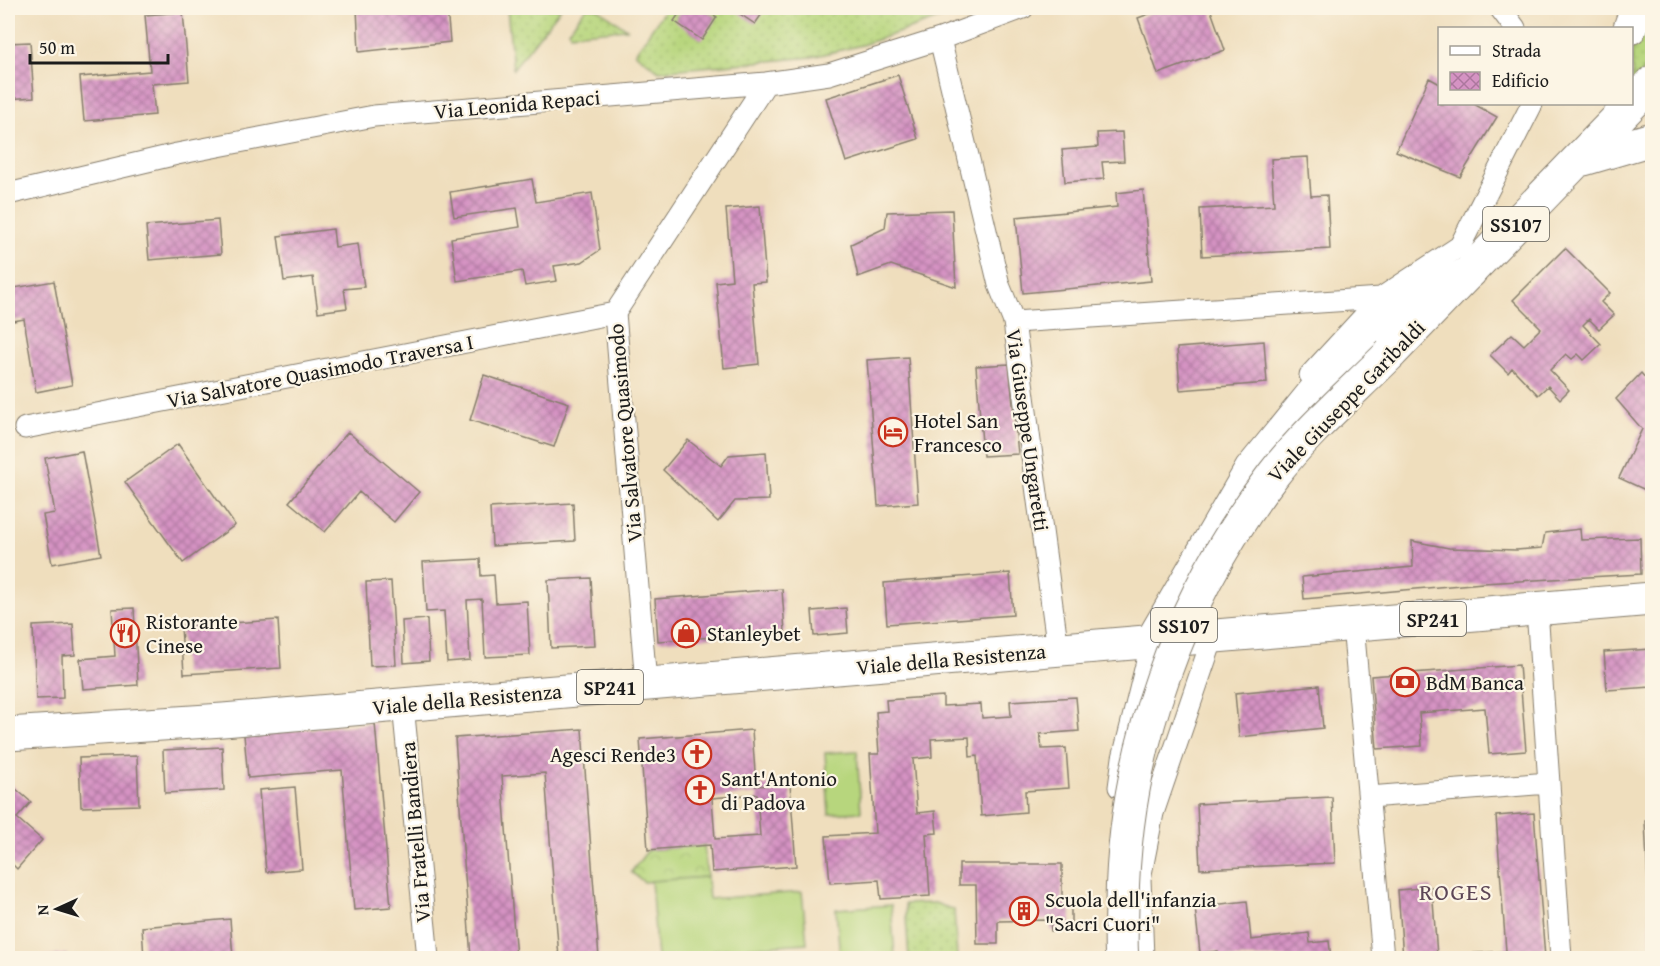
<svg xmlns="http://www.w3.org/2000/svg" width="1660" height="966" viewBox="0 0 1660 966" font-family="'Gentium Book Plus',serif">
  <defs>
    <pattern id="grass-dots" width="8" height="8" patternUnits="userSpaceOnUse" patternTransform="scale(1.5)"><rect width="8" height="8" fill="#b7d67d"/><path d="M2 2h.1M6 6h.1" fill="none" stroke="#9db76b" stroke-width="1.8" stroke-linecap="round"/></pattern>
    <pattern id="park-crowns" width="20" height="18" patternUnits="userSpaceOnUse" patternTransform="scale(1.5)"><rect width="20" height="18" fill="#b7d67d"/><path d="M2 6a3 3 0 1 1 6 0M12 15a3 3 0 1 1 6 0" fill="none" stroke="#9db76b"/></pattern>
    <pattern id="building-cross-hatch" width="8" height="8" patternUnits="userSpaceOnUse" patternTransform="scale(1.5)"><rect width="8" height="8" fill="#d593c3"/><path d="M0 0l8 8M0 8l8-8" fill="none" stroke="#ac779e"/></pattern>
  </defs>
  <rect width="100%" height="100%" fill="#fcf5e5"/>
  <filter id="ink" filterUnits="userSpaceOnUse"><feTurbulence type="fractalNoise" baseFrequency=".0167" numOctaves="2"/><feDisplacementMap in="SourceGraphic" scale="12" xChannelSelector="R" yChannelSelector="G"/><feConvolveMatrix kernelMatrix="1 2 1 2 8 2 1 2 1" color-interpolation-filters="sRGB"/></filter>
  <filter id="wash" filterUnits="userSpaceOnUse"><feTurbulence type="fractalNoise" baseFrequency=".008" numOctaves="4" result="noise"/><feDisplacementMap in="SourceGraphic" scale="24" xChannelSelector="R" yChannelSelector="G"/><feGaussianBlur stdDeviation="1.35" result="paint"/><feColorMatrix in="noise" values="0 0 0 0 0 0 0 0 0 0 0 0 0 0 0 0 0 1.4 0 .05"/><feComposite in="paint" operator="in"/></filter>
  <g filter="url(#wash)">
    <rect width="100%" height="100%" fill="#efdebd"/>
    <path fill="url(#grass-dots)" stroke="#6a794c" stroke-width="1.5" d="M507,8h54l-48,61z
      M586,8h11l30,21 -57,5 -1,-4z
      M666,8h304l-108,37 -50,12 -153,14 -24,-18z
      M1644,8h8v52l-20,24v-39z
      M935,903l19,7 3,48h-48l-4,-54z"/>
    <path fill="url(#park-crowns)" stroke="#6a794c" stroke-width="1.5" d="M704,845l3,32 -63,5 -13,-10 17,-22z"/>
    <path fill="#b7d67d" stroke="#6a794c" stroke-width="1.5" d="M857,751l4,61 -32,2 -4,-61z
      M707,877l2,22 93,-7 5,51 -94,7v7l-56,1 -6,-77z
      M891,905l4,53h-55l-4,-49z"/>
    <g id="blocks">
      <path fill="url(#building-cross-hatch)" fill-rule="evenodd" d="M357,8h90l3,34 -91,10z
        M683,8h20l14,9 -15,23 -28,-19z
        M735,8h31l-11,16 -21,-14z
        M1165,8h45l15,42 -67,24 -20,-56z
        M183,12l6,69 -37,3 3,31 -71,6 -4,-44 70,-6 -5,-56z
        M30,42l4,55 -26,2v-56z
        M898,75l20,64 -72,23 -20,-64z
        M1429,78l11,6v20h34l23,13 -37,60 -64,-26z
        M1122,132l2,29 -22,1 2,17 -39,3 -3,-32 36,-3 -1,-14z
        M1308,157l3,39 16,-1 3,54 -128,7 -2,-47 74,-4 -3,-46z
        M532,179l4,23 56,-9 8,57 -18,12 -28,4 3,15 -32,5 -3,-15 -65,10 -6,-43 69,-11 -3,-19 -63,9 -4,-25z
        M1143,190l8,91 -128,12 -7,-76 101,-10 -1,-14z
        M760,206l6,76 -14,1 7,81 -35,4 -8,-86 16,-2 -6,-71z
        M952,210l4,77 -65,-22 -33,12 -7,-33 34,-16 2,-16z
        M218,220l3,34 -72,6 -3,-34z
        M333,229l2,18 23,-3 6,43 -20,2 3,19 -29,4 -5,-35 -29,4 -6,-45z
        M1565,248l45,45 -9,9 13,13 -15,14 -10,-10 -6,6 18,19 -17,16 -6,-6 -6,5 -6,-5 -16,16 19,20 -9,9 -12,-13 -10,9 -26,-27 -4,5 -18,-18 22,-21 12,11 17,-17 -28,-28z
        M54,281l18,104 -36,7 -12,-73 -11,2 -5,-32z
        M1264,341l3,42 -87,7 -3,-42z
        M908,357l10,146 -40,3 -11,-146z
        M1009,364l9,90 -35,2 -7,-90z
        M1641,373l11,13v107l-33,-15 23,-49 -26,-30z
        M484,375l85,28 -15,44 -84,-27z
        M348,432l71,60 -25,30 -35,-30 -34,40 -36,-30z
        M688,440l33,26 8,-11 37,-3 3,48 -34,1 -17,21 -55,-52z
        M178,444l57,81 -52,38 -58,-81z
        M82,451l19,104 -49,9 -9,-49 12,-2 -10,-55z
        M573,503l2,38 -83,5 -2,-38z
        M1580,529l1,11 59,-2 1,36 -158,9 -179,16 -2,-22 111,-10 -1,-26 37,7 67,2 26,-2 3,-15z
        M480,559l1,17 13,-1 2,28 31,-2 3,54 -45,2 -3,-58 -15,1 3,60 -23,2 -3,-51 -18,1 -3,-50z
        M1010,573l3,42 -126,9 -3,-41z
        M591,578l4,68 -44,2 -3,-68z
        M391,581l5,84 -26,1 -4,-84z
        M782,589l3,43 -127,9 -3,-42z
        M134,608l4,77 -55,4 -3,-30 35,-3 -3,-47z
        M846,608l2,25 -34,3 -2,-25z
        M427,619l2,42 -25,2 -2,-42z
        M278,620l3,48 -97,6 -3,-48z
        M73,624l2,31 -13,1 1,42 -27,1 -3,-73z
        M1652,649v38l-45,3 -3,-38z
        M1519,665l7,86 -37,3 -4,-46 -66,5 3,33 -45,3 -6,-73z
        M1319,685l4,43 -84,9 -4,-44z
        M943,696v10l38,-2 1,14 29,-2 -1,-15 66,-4 3,34 -39,3 2,15 24,-1 3,40 -44,3 1,21 -45,4 -4,-60 -7,1 -1,-20 -38,2 1,18 -19,2 4,54 18,-2 2,22 -11,1 4,62 -49,3 -2,-19 -49,3 -4,-47 49,-3 -5,-79h9l-3,-42 11,-1 -1,-11z
        M375,723l16,184 -37,3 -12,-140 -94,8 -4,-43z
        M582,729l17,229h-40l-14,-185 -43,3 14,182h-45l-16,-220z
        M752,730l4,56 34,-2 6,82 -84,6 -2,-27 -62,5 -8,-111zM757,794l3,42 -45,3 -3,-41z
        M222,747l2,43 -59,3 -2,-43z
        M137,756l2,49 -58,2 -2,-49z
        M8,782l23,20 -14,16 25,22 -25,29 -9,-9z
        M295,787l7,82 -36,3 -7,-82z
        M1332,797l3,66 -135,6 -3,-65z
        M1534,813l11,145h-142l-5,-68 34,-3 5,69 69,-5 -10,-135z
        M1645,821h7v125h-1z
        M959,864h103v38h9v29h-20l-1,-11 -52,1v23h-21l-1,-59h-17z
        M1247,901l4,39 58,-7 1,10 19,-2 2,17h-112l-1,-7 -18,2 -5,-46z
        M230,919l3,39h-89l-2,-31z
        M67,954v4h-35v-1z"/>
    </g>
  </g>
  <g filter="url(#ink)">
    <use href="#blocks" fill-opacity="0" stroke="#867d6c" stroke-width="1.5"/>
    <g fill="none" stroke-linecap="round" stroke-linejoin="round">
      <g stroke="#867d6c" stroke-width="23">
        <path id="street" d="M1500,8l15,20
          M940,39l59,246 15,37 44,328
          M8,194l169,-40 197,-38 392,-33 63,-9 111,-35 83,-31
          M1014,322l367,-24
          M1310,375l71,-77 79,-52 72,-142
          M25,428l590,-115
          M1537,609l24,349
          M1353,625l30,333
          M646,683l-31,-370 151,-230
          M403,705l25,253
          M1119,787l4,-29 29,-117
          M1369,797l179,-14
          M1143,958l-3,-79 13,-66 60,-176"/>
      </g>
      <g stroke="#867d6c" stroke-width="35">
        <path id="primary" d="M1630,28l7,-20
          M1584,159l68,-20
          M1390,354l262,-271
          M1152,641l99,-171 66,-81 86,-82 67,-35
          M8,734l215,-14 1429,-121"/>
      </g>
      <use href="#street" stroke="#fff" stroke-width="21"/>
      <use href="#primary" stroke="#fff" stroke-width="33"/>
      <g stroke="#867d6c" stroke-width="35" stroke-linecap="butt">
        <path id="primary-bridge" d="M1122,958c-2,-17 0,-36 0,-54 2,-154 57,-307 151,-429 31,-41 80,-84 117,-121"/>
      </g>
      <use href="#primary-bridge" stroke="#fff" stroke-width="33"/>
    </g>
  </g>
  <defs>
    <g id="hotel-ring" transform="scale(1.5)"><circle r="9.5" fill="#fcf5e5" stroke="#c8321e" stroke-width="1.5"/><path d="M-6-4.5h1.5V1H6V5H4.5V3h-9V5H-6ZM-4 0a1.8 1.8 0 1 1 3.6 0ZM.5 0V-2.5h3Q6-2.5 6 0Z" fill="#c8321e"/></g>
    <g id="restaurant-ring" transform="scale(1.5)"><circle r="9.5" fill="#fcf5e5" stroke="#c8321e" stroke-width="1.5"/><path d="M-5-6h1v4h1v-4h1v4h1v-4h1v5L-1.5 .5V6h-2V.5L-5-1ZM5-6V6H3V1.5H1.5Q1.5-4 5-6Z" fill="#c8321e"/></g>
    <g id="shop-ring" transform="scale(1.5)"><circle r="9.5" fill="#fcf5e5" stroke="#c8321e" stroke-width="1.5"/><path d="M-5-2.5h2.3a2.7 3.5 0 0 1 5.4 0H5L5.5 6h-11ZM-1.5-2.5h3a1.5 2.3 0 0 0-3 0Z" fill="#c8321e"/></g>
    <g id="bank-ring" transform="scale(1.5)"><circle r="9.5" fill="#fcf5e5" stroke="#c8321e" stroke-width="1.5"/><path d="M-6-4H6V4H-6ZM0-2.3a2.3 2.3 0 1 0 0 4.6a2.3 2.3 0 1 0 0-4.6Z" fill="#c8321e"/></g>
    <g id="church-ring" transform="scale(1.5)"><circle r="9.5" fill="#fcf5e5" stroke="#c8321e" stroke-width="1.5"/><path d="M-1.2-6h2.4v3.5h3.3v2.4h-3.3V6h-2.4V-.1h-3.3v-2.4h3.3Z" fill="#c8321e"/></g>
    <g id="building-ring" transform="scale(1.5)"><circle r="9.5" fill="#fcf5e5" stroke="#c8321e" stroke-width="1.5"/><path d="M-4-6H4V6H1V3H-1V6H-4ZM-2.5-4.3h1.7v1.8h-1.7ZM.8-4.3h1.7v1.8H.8ZM-2.5-1h1.7V.8h-1.7ZM.8-1h1.7V.8H.8Z" fill="#c8321e"/></g>
  </defs>
  <g fill-rule="evenodd">
    <use href="#hotel-ring" x="893" y="432"/>
    <use href="#restaurant-ring" x="125" y="633"/>
    <use href="#shop-ring" x="686" y="633"/>
    <use href="#bank-ring" x="1405" y="682"/>
    <use href="#church-ring" x="697" y="754"/>
    <use href="#church-ring" x="700" y="790"/>
    <use href="#building-ring" x="1024" y="911"/>
  </g>
  <g text-anchor="middle" dominant-baseline="central" stroke-width="4.5" stroke-linejoin="round" paint-order="stroke">
    <g fill="#fcf5e5" stroke="#5f5d58" stroke-width="1.5">
      <rect x="1483" y="207" width="66" height="34" rx="4.5"/>
      <rect x="1400" y="602" width="66" height="34" rx="4.5"/>
      <rect x="1151" y="608" width="66" height="34" rx="4.5"/>
      <rect x="577" y="670" width="66" height="34" rx="4.5"/>
    </g>
    <g font-size="20" font-weight="bold" fill="#1c1c1c">
      <text x="1516" y="224">SS107</text>
      <text x="1433" y="619">SP241</text>
      <text x="1184" y="625">SS107</text>
      <text x="610" y="687">SP241</text>
    </g>
    <g font-size="21" fill="#1c1c1c" stroke="#fcf5e5">
      <text transform="translate(517 104) rotate(-5)">Via Leonida Repaci</text>
      <text transform="translate(320 371) rotate(-11)">Via Salvatore Quasimodo Traversa I</text>
      <text transform="translate(1346 401) rotate(-46)">Viale Giuseppe Garibaldi</text>
      <text transform="translate(1028 430) rotate(82)">Via Giuseppe Ungaretti</text>
      <text transform="translate(625 433) rotate(-95)">Via Salvatore Quasimodo</text>
      <text transform="translate(951 659) rotate(-5)">Viale della Resistenza</text>
      <text transform="translate(467 699) rotate(-5)">Viale della Resistenza</text>
      <text transform="translate(415 832) rotate(-95)">Via Fratelli Bandiera</text>
    </g>
    <g font-size="21" fill="#1c1c1c" stroke="#fcf5e5" text-anchor="start">
      <text x="914" y="420">Hotel San<tspan x="914" dy="24">Francesco</tspan></text>
      <text x="146" y="621">Ristorante<tspan x="146" dy="24">Cinese</tspan></text>
      <text x="707" y="633">Stanleybet</text>
      <text x="1426" y="682">BdM Banca</text>
      <text x="676" y="754" text-anchor="end">Agesci Rende3</text>
      <text x="721" y="778">Sant'Antonio<tspan x="721" dy="24">di Padova</tspan></text>
      <text x="1045" y="899">Scuola dell'infanzia<tspan x="1045" dy="24">"Sacri Cuori"</tspan></text>
    </g>
    <g font-size="24" letter-spacing="1.5" fill="#5d4656" stroke="#fcf5e5">
      <text x="1456" y="891">ROGES</text>
    </g>
  </g>
  <rect width="1660" height="966" fill="none" stroke="#fcf5e5" stroke-width="30"/>
  <rect x="1438" y="27" width="195" height="78" fill="#fcf5e5" stroke="#a29e95" stroke-width="1.5"/>
  <rect x="1450" y="46" width="30" height="9" fill="#ffffff" stroke="#a29e95" stroke-width="1.5"/>
  <text x="1492" y="57" font-size="18" fill="#1c1c1c">Strada</text>
  <rect x="1450" y="72" width="30" height="18" fill="url(#building-cross-hatch)" stroke="#a29e95" stroke-width="1.5"/>
  <text x="1492" y="87" font-size="18" fill="#1c1c1c">Edificio</text>
  <g transform="translate(57 909) rotate(266)" stroke="#fcf5e5" stroke-width="4.5" paint-order="stroke">
  <path d="M0-4.5L10 22L0 15L-10 22Z" fill="#1c1c1c"/>
  <text y="-9" font-size="16" font-weight="bold" text-anchor="middle" fill="#1c1c1c">N</text>
  </g>
  <path d="M30 54v9h138v-9" fill="none" stroke="#1c1c1c" stroke-width="3"/>
  <text x="39" y="54" font-size="18" fill="#1c1c1c" stroke="#fcf5e5" stroke-width="4.5" paint-order="stroke">50 m</text>
</svg>
